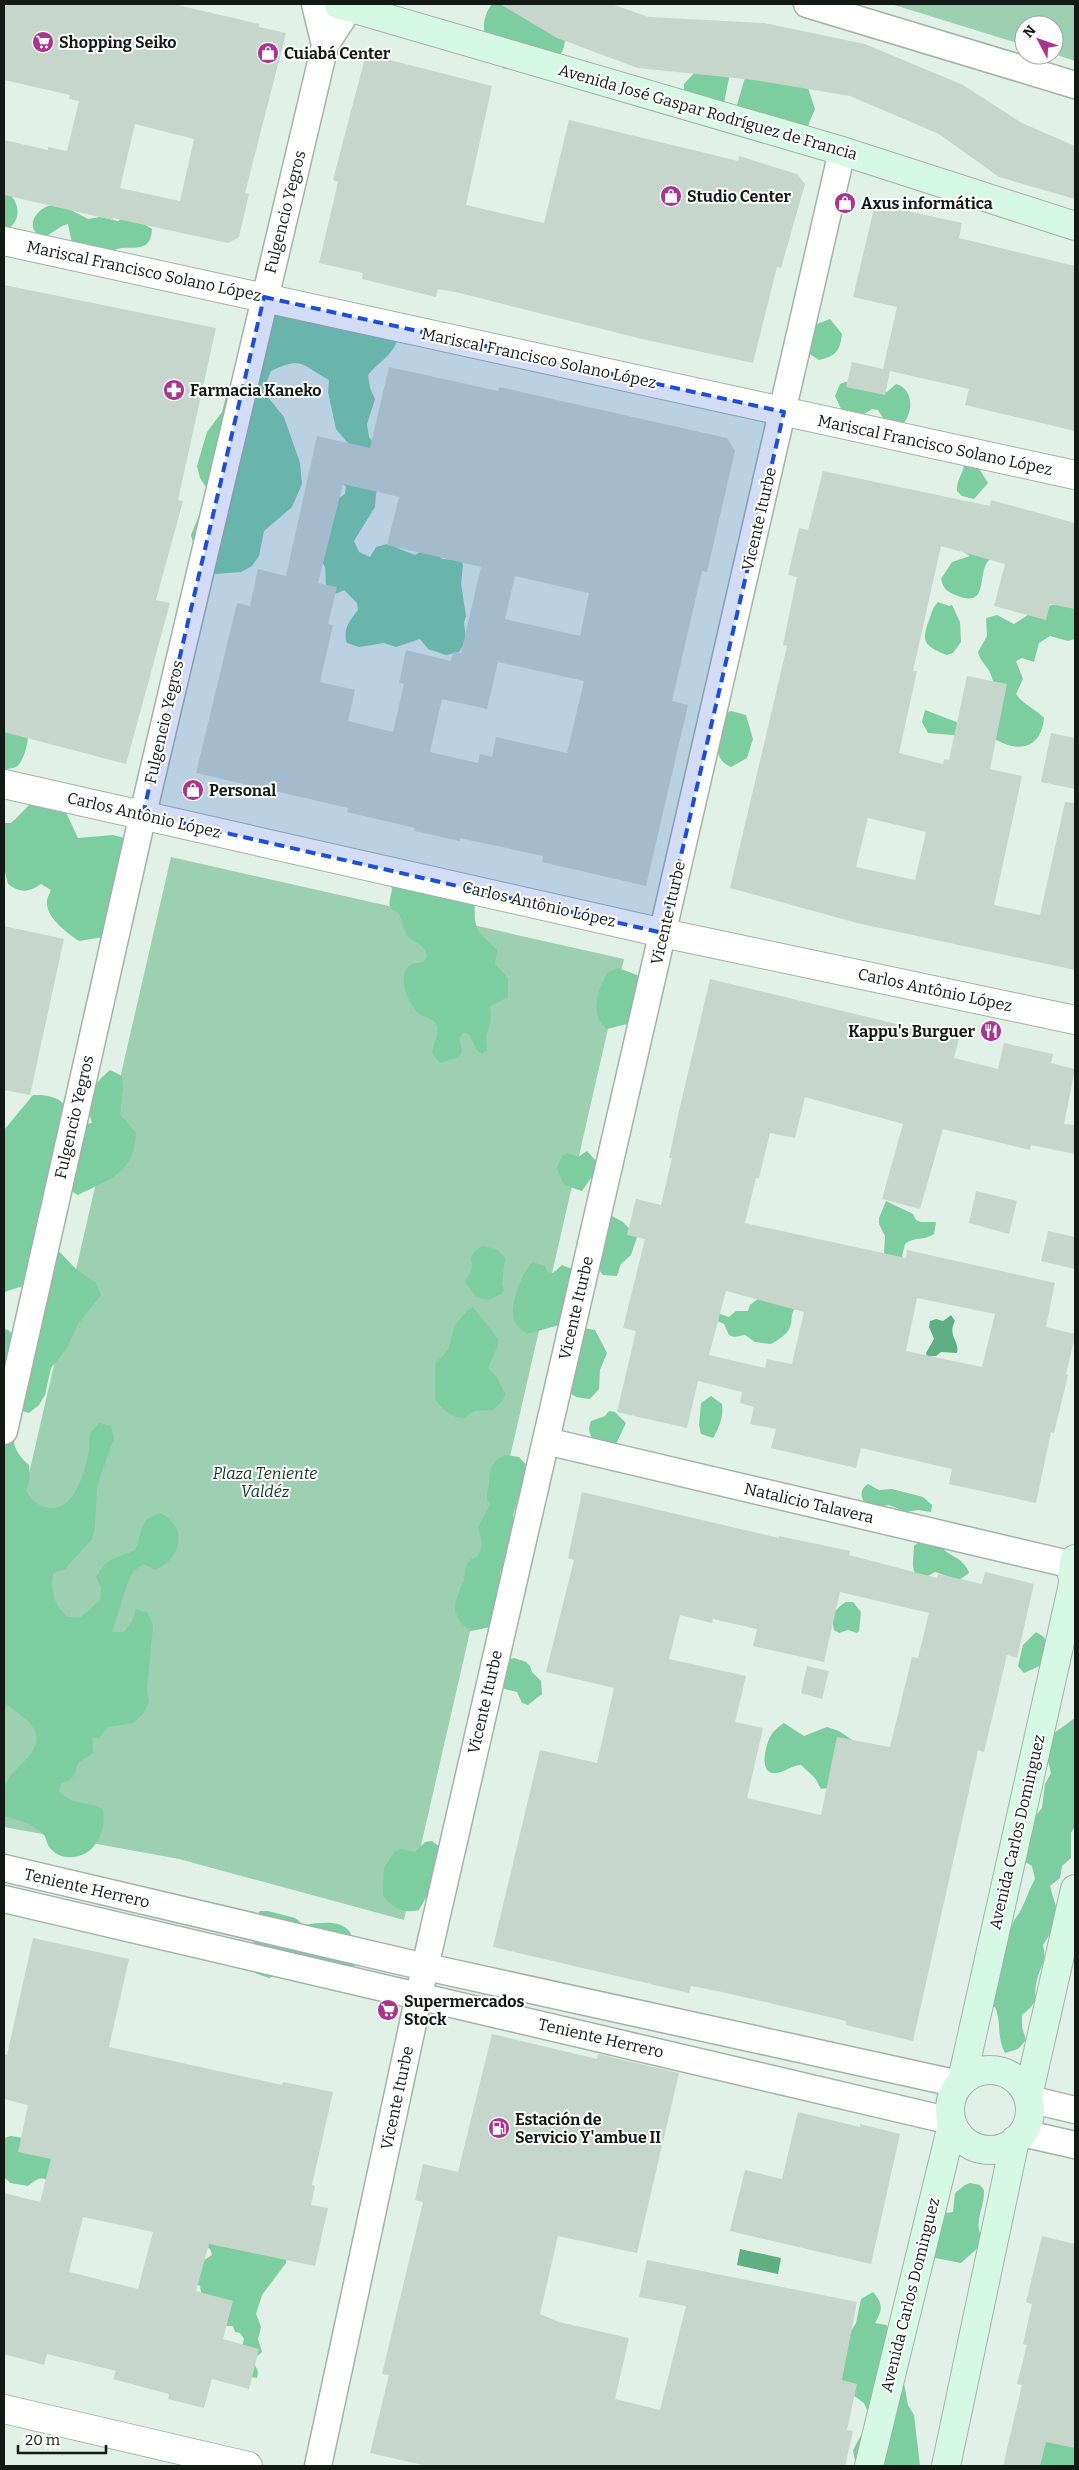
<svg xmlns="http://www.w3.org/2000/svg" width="1079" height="2470" viewBox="0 0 1079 2470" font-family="Bitter,serif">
  <rect width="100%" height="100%" fill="#e1f1e7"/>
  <path fill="#9dcfb2" d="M891,4h184v57l-21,-7v-29h-30v20z
    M171,857l453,102 -220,961 -225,-61 -175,-32v-245z"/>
  <path fill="#7ccda0" d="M492,4h64c8,14 14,37 4,51l-56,14c-18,-16 -28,-45 -12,-65z
    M695,72l35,1 -6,30 -40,-9v-10z
    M745,78l60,1 10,30 -8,19 -71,-20z
    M4,189c16,11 20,33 0,42z
    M52,205l19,5 17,9 12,-2 18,4 11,-6 23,14c-1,29 -26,13 -39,22h-12l-3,-5 -15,1 -11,-4 -4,-19 -6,2 -17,11c-22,-5 -11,-29 7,-32z
    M279,309l20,12 10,-5 90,19c-6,22 -18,24 -31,40l2,13 5,11 -8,25 2,13 15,19v12l-8,26 -1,13 -21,34 5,11 11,5 6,-10 11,-3 28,11 15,-9 12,13 19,1 2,5 -2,19 5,32 -2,6 2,19 -7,11 -13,3 -18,-6 -8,-10 -24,8 -12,-4 -25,4 -12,-4c-5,-13 3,-23 11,-33l-1,-7 -13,-13c-26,15 -15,-18 -20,-25 -5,-6 -13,-10 -19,-15l30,-49 10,-7 1,-7 -4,-4 10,-35 -16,-19 -8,-37 1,-12c-28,-15 -26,-24 -58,-9l-8,20 21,26 16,46 2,21 -10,23 -28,24 -5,25 -7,10 -11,6 -26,2 -11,-6 -7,-10 -6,-23 9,-22 8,-12 -1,-12 -7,-11 -3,-12 10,-34 15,-20 6,-23 7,-10 14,-37z
    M830,319l12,15c-2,17 -6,22 -23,26l-11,-7 4,-27z
    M845,382l19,2 16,8h7l9,-8c18,5 18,29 6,41l-17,-4 -7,-11 -6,-1 -11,7 -18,-3 -8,-17 5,-12z
    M964,463l20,2 -4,5 8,13 -14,16 -12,-3 -5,-5c-1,-11 7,-18 7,-28z
    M962,551l28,8c-15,13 2,53 -37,35 -7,-3 -10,-7 -12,-15l11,-17 18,-6z
    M938,602l11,4 3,-1 8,17 1,20 -8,11 -6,2c-23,-9 -26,-13 -18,-35 3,-8 4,-13 9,-18z
    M1058,603l17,2v34l-7,2 -18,-5 -11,7 -5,19 -12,-4 -6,3 7,18 -7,15c10,13 20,15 28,24 -3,32 -27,35 -51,20 1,-20 6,-44 -2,-63 -3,-9 -11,-13 -13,-23l9,-16 -1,-18 11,-3 17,9 20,-13z
    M925,710l42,16 -2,13 -12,-4 -25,-2 -6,-11z
    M731,711l15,4 7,24 -6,19 -16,9c-23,-9 -10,-36 -5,-54z
    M4,724l24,11c0,8 -4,27 -12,32 -4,2 -8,1 -12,3z
    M40,798l22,6 16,34 35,-3 12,3 -22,99 -24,4c-12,-8 -34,-24 -32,-40 0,-3 3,-8 4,-11l-10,-6c-13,9 -21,9 -33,0l-4,-16v-45h7c12,-10 15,-18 29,-25z
    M390,884l85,19c-2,29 4,29 22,47l-2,14 13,14v19l-18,9 1,13 -5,18 1,13 -5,4 -5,-4 -8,-16 -6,-1 -4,5 3,13 -3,6 -19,6 -8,-10c1,-9 9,-21 4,-29 -4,-7 -13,-6 -19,-12 -9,-10 -20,-35 -8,-46 3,-3 9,-3 14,-4l4,-5c-1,-13 -11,-13 -20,-21l-8,-23c-14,-5 -9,-12 -7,-24z
    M618,968l19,7 6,11 -12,37 -24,6c-18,-12 -9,-39 0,-56z
    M110,1070l12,6 1,13 -3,25 16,19c-2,41 -26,46 -58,62l-11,-6 -16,54 25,26 20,14 5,12 -23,29 -11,24 -16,20 -6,27 -6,10 -10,8 -13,-4c-3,25 -8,38 13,56l1,13 -4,13c6,10 12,15 24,17 23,3 35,-35 38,-53 2,-6 0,-17 3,-23 2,-3 6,-6 8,-9l12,3 3,12 -17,48 -2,40 -3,13 -27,30 -12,4c-3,19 1,32 15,44h13l19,-17 1,-12 -5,-11c13,-22 18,-17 39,-27 9,-19 2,-30 26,-37 28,16 20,45 -6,57l-11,-6 -11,7 -5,11 -16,50h12l8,-11 4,-12 12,4 5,12 -6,65 2,12 -6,12 -10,9 -25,4 -9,11h-7l1,15 -15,10c-3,12 -5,17 -17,20l-2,8c15,16 26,9 44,18 2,14 0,25 -9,37 -10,13 -33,16 -44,2 -4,-4 -3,-11 -7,-14 -10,-10 -26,-15 -39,-18 0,-9 -3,-23 1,-31 7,-18 41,-33 29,-56 -5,-10 -18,-17 -26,-24l-4,3v-379l4,1 9,8 16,-44 -10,-8 -19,6v-162l29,-35c27,-1 33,9 47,30l12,-2c-8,-24 -1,-37 18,-53z
    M587,1151l9,10 -2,13 -12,17 -18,-6 -7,-17 5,-12 5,-3 11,4z
    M886,1201l27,13 3,6 5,2h15l-2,12c-10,7 -19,2 -29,10l-3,12 3,6 -21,-8 1,-18 -6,-12v-6z
    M608,1214l15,8 14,15 -6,18 -10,9 -4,12 -14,-1 -8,-10z
    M482,1246l15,3 8,9 -3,26 2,6 -3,4 -12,6 -13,-3 -11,-15c4,-9 10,-13 6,-23l2,-6z
    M533,1262l12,4 2,6 6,1 9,-8 10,4 -9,55 -36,10c-5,-4 -11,-8 -13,-14 -5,-14 8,-49 19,-58z
    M759,1298l36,10c-5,7 -2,12 -5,19 -3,8 -12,13 -19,17l-16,-2 -10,-7 -11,2 -5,-2 -5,-11 -9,-4 2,-7 12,4 7,-6h12l2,-6z
    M473,1307l25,32v6l-10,23 9,9 8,17 -2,6 -10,10 -19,1 -10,7c-14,0 -21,-9 -29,-19v-35l13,-14 7,-25 13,-15z
    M583,1328l12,2 12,23 -7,17 -1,19 -9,10 -14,-2 -10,-7z
    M711,1396l11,8c2,12 -3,24 -9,34l-12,-4 -2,-9 2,-22z
    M609,1411l6,1 11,11 -11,23 -18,-2c-7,-8 -10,-13 -6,-23l14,-5z
    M506,1455l13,2 12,13 -5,23 -9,10 -4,12 2,19 -7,10 -2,19 -6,10 4,13 -14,41 -19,4c-24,-17 -16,-29 -7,-51 1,-5 0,-11 3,-16 2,-4 5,-5 9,-7 9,-8 5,-21 2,-30l12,-22c-6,-10 -1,-13 -1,-23 0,-13 4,-23 17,-27z
    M868,1484l11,6 13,-1 31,8 9,8 -1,7 -13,-2 -12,2 -17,-7 -12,2 -12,-4c-5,-7 -5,-14 3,-19z
    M922,1539l18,5c6,13 24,12 29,29l-10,7 -24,-8 -9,5 -11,-4c-4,-8 -1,-18 -1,-27z
    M846,1602h7l8,10 -2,19 -2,2 -9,-3 -9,3 -5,-3c-3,-14 0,-21 12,-28z
    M1036,1632l8,5 5,12 -7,16 -18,8 -6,-7 5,-21z
    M514,1658l12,4 4,4 2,6 9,9 1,13 -14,11 -6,-2 -5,-11 -12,-3 -5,-5 4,-23z
    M1075,1718v108l-4,7v25l-9,8 -2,12 -10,8c9,34 14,27 -7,59 4,17 -2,19 -6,35 -5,19 5,19 -15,35v12l4,13 -8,9 -13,4c-9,-18 -3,-30 -10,-46l-13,-1 32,-86c10,-11 13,-27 21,-41l-3,-13 -10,-6 -4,-23 24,-29 3,-24 6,-11 -6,-24 2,-11z
    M784,1723l20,13 23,-9 12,4 16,11 -28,46 -6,1 -6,-11 -14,-13c-9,0 -17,8 -26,8 -17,1 -9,-28 -5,-36 3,-6 8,-10 14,-14z
    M432,1841l10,7 -14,46 -9,16c-16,4 -27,-2 -36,-15l1,-27 11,-17 6,-2 14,3 10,-10z
    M260,1911h8l27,7 9,7c45,-8 55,4 50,48l-76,2 -9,3 -14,-5 -6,-8c1,-8 4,-16 5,-24 1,-12 -3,-19 6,-30z
    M46,2109l8,75c-12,-8 -15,-7 -26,2l-18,-3 -6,-6v-39l7,-2 12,2z
    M970,2183l10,2 4,5c1,19 -12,32 -1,49l-2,6 -20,18 -31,-6 12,-48 5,4 6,-1 2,-19 10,-8z
    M196,2237l91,19 -1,7 -24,32 -6,19 5,13 -3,12 4,13 -9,8 5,12 -1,6 -7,-1 -9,-26 3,-12 -4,-6 -5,-1 -2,-6h-13l-19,-34 -1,-6 -5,-3 6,-21 11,-7 -2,-6z
    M873,2292c10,11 10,18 2,31l11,2 9,9 13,71 6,10 6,51h-64l-3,-16 13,-24 3,-12 -5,-11 -29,-21 6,-35 15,-24 5,-24z
    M1075,2436v30h-36l-9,-10 -2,-16z"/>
  <path fill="#5faf84" d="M951,1315l4,6c-8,15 5,20 2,32l-16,-1 -5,4h-9l-1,-3 8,-14 -5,-12 1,-6 6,-2 7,2z
    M740,2249l41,9 -3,16 -41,-9z"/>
  <path fill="#c6d6cc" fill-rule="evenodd" d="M4,4h169l86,20v3l27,6 -41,160 4,1 -10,43 -11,6 -115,-25v2l-109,-25v-55l44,10v-3l19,4 12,-50 -10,-2 1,-4 -66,-15zM135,124l59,15 -14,62 -60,-13z
    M500,4h111l38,13 115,6 101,21 98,41 59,38 53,23v53l-76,-22 -60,-43 -89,-38 -96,-16 -116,-12 -81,-30z
    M366,54l126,32 -26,119 78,18 25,-103 169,41 1,-5 58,18 8,10 -24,84 -4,-1 -24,96 -111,-24 -182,-46 -22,-4 -2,8 -74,-18 1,-6 -44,-10 19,-81 -5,-2z
    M875,204l87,19 -3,15 116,28v165l-110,-26 4,-16 -79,-18 -5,24 -39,-8 6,-25 31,7 14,-62 -44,-10z
    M4,285l212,43 -38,172 5,1 -27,99 14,3 -44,161 -122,-32z
    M389,367l109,24 1,-4 228,51 8,13 -28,121 -5,-1 -30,130 16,4 -42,181 -104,-24 1,-6 -83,-18v3l-46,-10 1,-3 -68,-16 1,-4 -152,-35 41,-170 13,3 8,-37 28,7 31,-140 53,12zM343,484l56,13 -12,48 94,22 -20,86 -8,-1 -2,9 -45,-11 -7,33 5,1 -11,48 -45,-11 7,-31 -35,-8 13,-57 -5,-1 9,-37 -19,-4zM515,576l74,17 -9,43 -75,-17zM498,662l86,19 -17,72 -71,-16 -4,20 -12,-3 -2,9 -48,-11 12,-53 45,10z
    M823,471l167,35 1,-6 84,23v86l-25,-5 -4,16 -52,-14 11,-42 -64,-18 -28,125h4l-18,82 44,11 1,-5 5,1 18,-84 40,8 -17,85 32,7 -28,129 46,10 25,-113 10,1v167l-218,-47 -127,-35 57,-242 -4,-1 14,-68 -9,-2 11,-47 9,2zM868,818l58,14 -11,48 -59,-13z
    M1051,733l24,5v51l-34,-7z
    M4,926l60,13 -34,156 -26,-5z
    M710,979l249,60 -5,19 44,11 6,-26 49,11 -2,9 24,6 -11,55 11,1v29l-44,-9 -1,5 -87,-21 -23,80 -38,-10 21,-75 -98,-27 -10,41 -25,-5 -11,45h-3l-11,45 161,35 1,-8 148,33 -9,44 29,7v2l-9,38 2,1 -14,58 -3,-1 -15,71 -87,-19 3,-15 -91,-21 -5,20 -85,-20 5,-19 -26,-5 4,-17 -14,-4 2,-11 -44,-11 -11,47 -70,-16 19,-81 -13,-3 22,-89 -18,-4 9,-36 25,6 11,-47h-3l10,-47zM726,1291l78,21 -12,52 -25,-5 -2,9 -56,-13zM917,1298l78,16 -13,53 -76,-16z
    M976,1191l41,10 -8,33 -40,-11z
    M1048,1231l27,6v32l-34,-8z
    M582,1492l197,46v-2l71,15 -1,4 88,23 1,-4 44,10 3,-12 49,12 -17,74 -10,-3 -23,97 -6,-2 -65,291 -67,-16v-4l-124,-29 -31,-6 -2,7 -196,-46 47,-197 57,13 17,-75 -68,-16 28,-112 -6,-2zM840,1592l89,21 -11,45 -6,-1 -22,90 -53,-10 -16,78 -74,-17 16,-70 -28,-6 11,-46 -77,-17 11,-44 32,8 1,-4 44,10 -4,17 71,16z
    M807,1666l22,5 -7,28 -21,-6z
    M33,1938l96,21 -20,88 173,38 1,-3 50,10 -21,93 3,1 -4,19 17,3 -13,58 -106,-22 -13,47 37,10 -10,38 36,10 -10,40 -37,-10 -8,29 -36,-9 1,-5 -56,-15 3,-8 -69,-17 -3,11 -40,-11v-161l36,9 11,-43 -33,-7 10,-47 -24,-6v-45l3,1zM83,2217l70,15 -15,57 -69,-17z
    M492,2034l105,25 1,-5 81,19 -42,180 -79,-17 -18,78 19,8 70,16 -14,61 45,11 26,-104 -47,-9 8,-37 210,42 -15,78 15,4 -10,46 6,1 -8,35h-418l-57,-13 19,-78 -7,-1 41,-172 -8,-2 8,-36 35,8z
    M798,2112l62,15v-3l40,10 -29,130 -141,-33 15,-61 37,9z
    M1042,2236l33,8v204l-29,-6 -6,24h-37l19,-81 -5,-1 10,-39 -4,-1 9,-40 -6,-2z"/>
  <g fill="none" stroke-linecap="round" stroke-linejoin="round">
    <g stroke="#a2b2a8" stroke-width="29">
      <path id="minor" d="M315,4l10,41
        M807,4l268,81
        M4,1431l139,-617 182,-769 25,-38
        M546,1441l527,124
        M4,1868l404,95 551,121
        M4,1899l947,222
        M1029,2099l46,11
        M1022,2133l53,12
        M318,2466l107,-499 417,-1816"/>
    </g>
    <g stroke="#a2b2a8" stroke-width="30">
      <path id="tertiary" d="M4,241l1071,234
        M4,784l659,149 412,87
        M4,2409l244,57"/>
    </g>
    <g stroke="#a2b2a8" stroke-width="30">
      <path id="secondary" d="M338,4l504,147 233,75
        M1075,1559l-3,16 3,16
        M950 2110a40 40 0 1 1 80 0a40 40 0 1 1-80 0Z
        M962,2080l111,-496
        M1028,2096l47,-207
        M869,2466l83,-341
        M946,2466l69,-326"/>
    </g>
    <use href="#minor" stroke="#fff" stroke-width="26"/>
    <use href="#tertiary" stroke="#fff" stroke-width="28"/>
    <use href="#secondary" stroke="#d6f9e6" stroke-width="28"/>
  </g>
  <path fill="#1d4ed8" fill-opacity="0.2" stroke="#1d4ed8" stroke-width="4" stroke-dasharray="10 6" stroke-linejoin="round" d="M264,297l520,115 -121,521 -520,-119z"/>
  <defs>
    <g id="supermarket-disc" transform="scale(1.125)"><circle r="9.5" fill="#a9358e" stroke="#fff"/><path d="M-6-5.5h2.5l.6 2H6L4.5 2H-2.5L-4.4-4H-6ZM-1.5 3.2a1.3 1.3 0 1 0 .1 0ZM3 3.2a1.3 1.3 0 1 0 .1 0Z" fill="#fff"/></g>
    <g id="shop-disc" transform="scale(1.125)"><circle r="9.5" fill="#a9358e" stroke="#fff"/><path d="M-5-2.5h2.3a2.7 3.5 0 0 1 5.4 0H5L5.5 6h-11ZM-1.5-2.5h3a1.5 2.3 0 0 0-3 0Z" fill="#fff"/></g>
    <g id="pharmacy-disc" transform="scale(1.125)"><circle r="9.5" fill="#a9358e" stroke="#fff"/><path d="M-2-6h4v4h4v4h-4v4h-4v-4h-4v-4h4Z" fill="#fff"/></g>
    <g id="restaurant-disc" transform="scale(1.125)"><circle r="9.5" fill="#a9358e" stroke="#fff"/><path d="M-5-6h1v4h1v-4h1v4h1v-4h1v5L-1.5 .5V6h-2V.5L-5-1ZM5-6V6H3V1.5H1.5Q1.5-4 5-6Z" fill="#fff"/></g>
    <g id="fuel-disc" transform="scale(1.125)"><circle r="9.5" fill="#a9358e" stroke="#fff"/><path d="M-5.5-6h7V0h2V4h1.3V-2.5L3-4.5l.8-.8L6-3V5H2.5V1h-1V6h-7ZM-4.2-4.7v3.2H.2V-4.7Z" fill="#fff"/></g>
  </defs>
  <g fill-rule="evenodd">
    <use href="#supermarket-disc" x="43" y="42"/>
    <use href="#shop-disc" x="268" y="53"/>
    <use href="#shop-disc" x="671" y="196"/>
    <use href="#shop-disc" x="845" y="203"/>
    <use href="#pharmacy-disc" x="174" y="390"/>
    <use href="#shop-disc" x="193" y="790"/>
    <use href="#restaurant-disc" x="991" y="1031"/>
    <use href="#supermarket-disc" x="388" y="2010"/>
    <use href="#fuel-disc" x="499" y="2128"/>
  </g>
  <g text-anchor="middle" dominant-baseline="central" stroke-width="4" stroke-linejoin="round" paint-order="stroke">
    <g font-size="16" font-weight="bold" fill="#131915" stroke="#fff" text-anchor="start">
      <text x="59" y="42">Shopping Seiko</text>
      <text x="284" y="53">Cuiabá Center</text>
      <text x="687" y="196">Studio Center</text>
      <text x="861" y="203">Axus informática</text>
      <text x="190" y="390">Farmacia Kaneko</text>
      <text x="209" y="790">Personal</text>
      <text x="975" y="1031" text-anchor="end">Kappu's Burguer</text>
      <text x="404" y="2001">Supermercados<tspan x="404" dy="18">Stock</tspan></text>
      <text x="515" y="2119">Estación de<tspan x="515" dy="18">Servicio Y'ambue II</tspan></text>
    </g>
    <g font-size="16" fill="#131915" stroke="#fff">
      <text transform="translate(708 112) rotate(16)">Avenida José Gaspar Rodríguez de Francia</text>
      <text transform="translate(285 212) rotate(-76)">Fulgencio Yegros</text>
      <text transform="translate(144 271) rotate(12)">Mariscal Francisco Solano López</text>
      <text transform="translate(539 358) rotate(12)">Mariscal Francisco Solano López</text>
      <text transform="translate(935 445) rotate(12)">Mariscal Francisco Solano López</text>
      <text transform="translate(759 519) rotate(-77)">Vicente Iturbe</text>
      <text transform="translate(164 722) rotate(-77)">Fulgencio Yegros</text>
      <text transform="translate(144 815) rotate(13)">Carlos Antônio López</text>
      <text transform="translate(539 904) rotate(13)">Carlos Antônio López</text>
      <text transform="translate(668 913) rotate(-77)">Vicente Iturbe</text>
      <text transform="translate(935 990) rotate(12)">Carlos Antônio López</text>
      <text transform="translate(74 1117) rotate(-77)">Fulgencio Yegros</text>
      <text transform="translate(576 1308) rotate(-77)">Vicente Iturbe</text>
      <text transform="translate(809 1503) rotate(13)">Natalicio Talavera</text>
      <text transform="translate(485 1702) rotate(-77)">Vicente Iturbe</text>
      <text transform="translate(1017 1832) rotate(-77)">Avenida Carlos Dominguez</text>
      <text transform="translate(87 1888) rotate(13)">Teniente Herrero</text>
      <text transform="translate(601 2038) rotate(13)">Teniente Herrero</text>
      <text transform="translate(397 2098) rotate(-78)">Vicente Iturbe</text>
      <text transform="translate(910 2295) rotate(-76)">Avenida Carlos Dominguez</text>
    </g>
    <g font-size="16" font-style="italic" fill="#123623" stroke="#fff">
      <text x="265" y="1473">Plaza Teniente<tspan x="265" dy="18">Valdéz</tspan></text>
    </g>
  </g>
  <rect width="1079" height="2470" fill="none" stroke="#131915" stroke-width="10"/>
  <g transform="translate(1039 40) rotate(311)"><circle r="24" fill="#ffffff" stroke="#a1a3a1"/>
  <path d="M0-4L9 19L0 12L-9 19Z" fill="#a9358e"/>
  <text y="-8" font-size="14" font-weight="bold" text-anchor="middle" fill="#131915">N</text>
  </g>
  <path d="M18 2445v8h88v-8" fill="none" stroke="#131915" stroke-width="2.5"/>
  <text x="25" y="2445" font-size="15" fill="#131915" stroke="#ffffff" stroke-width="4" paint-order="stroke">20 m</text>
</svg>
